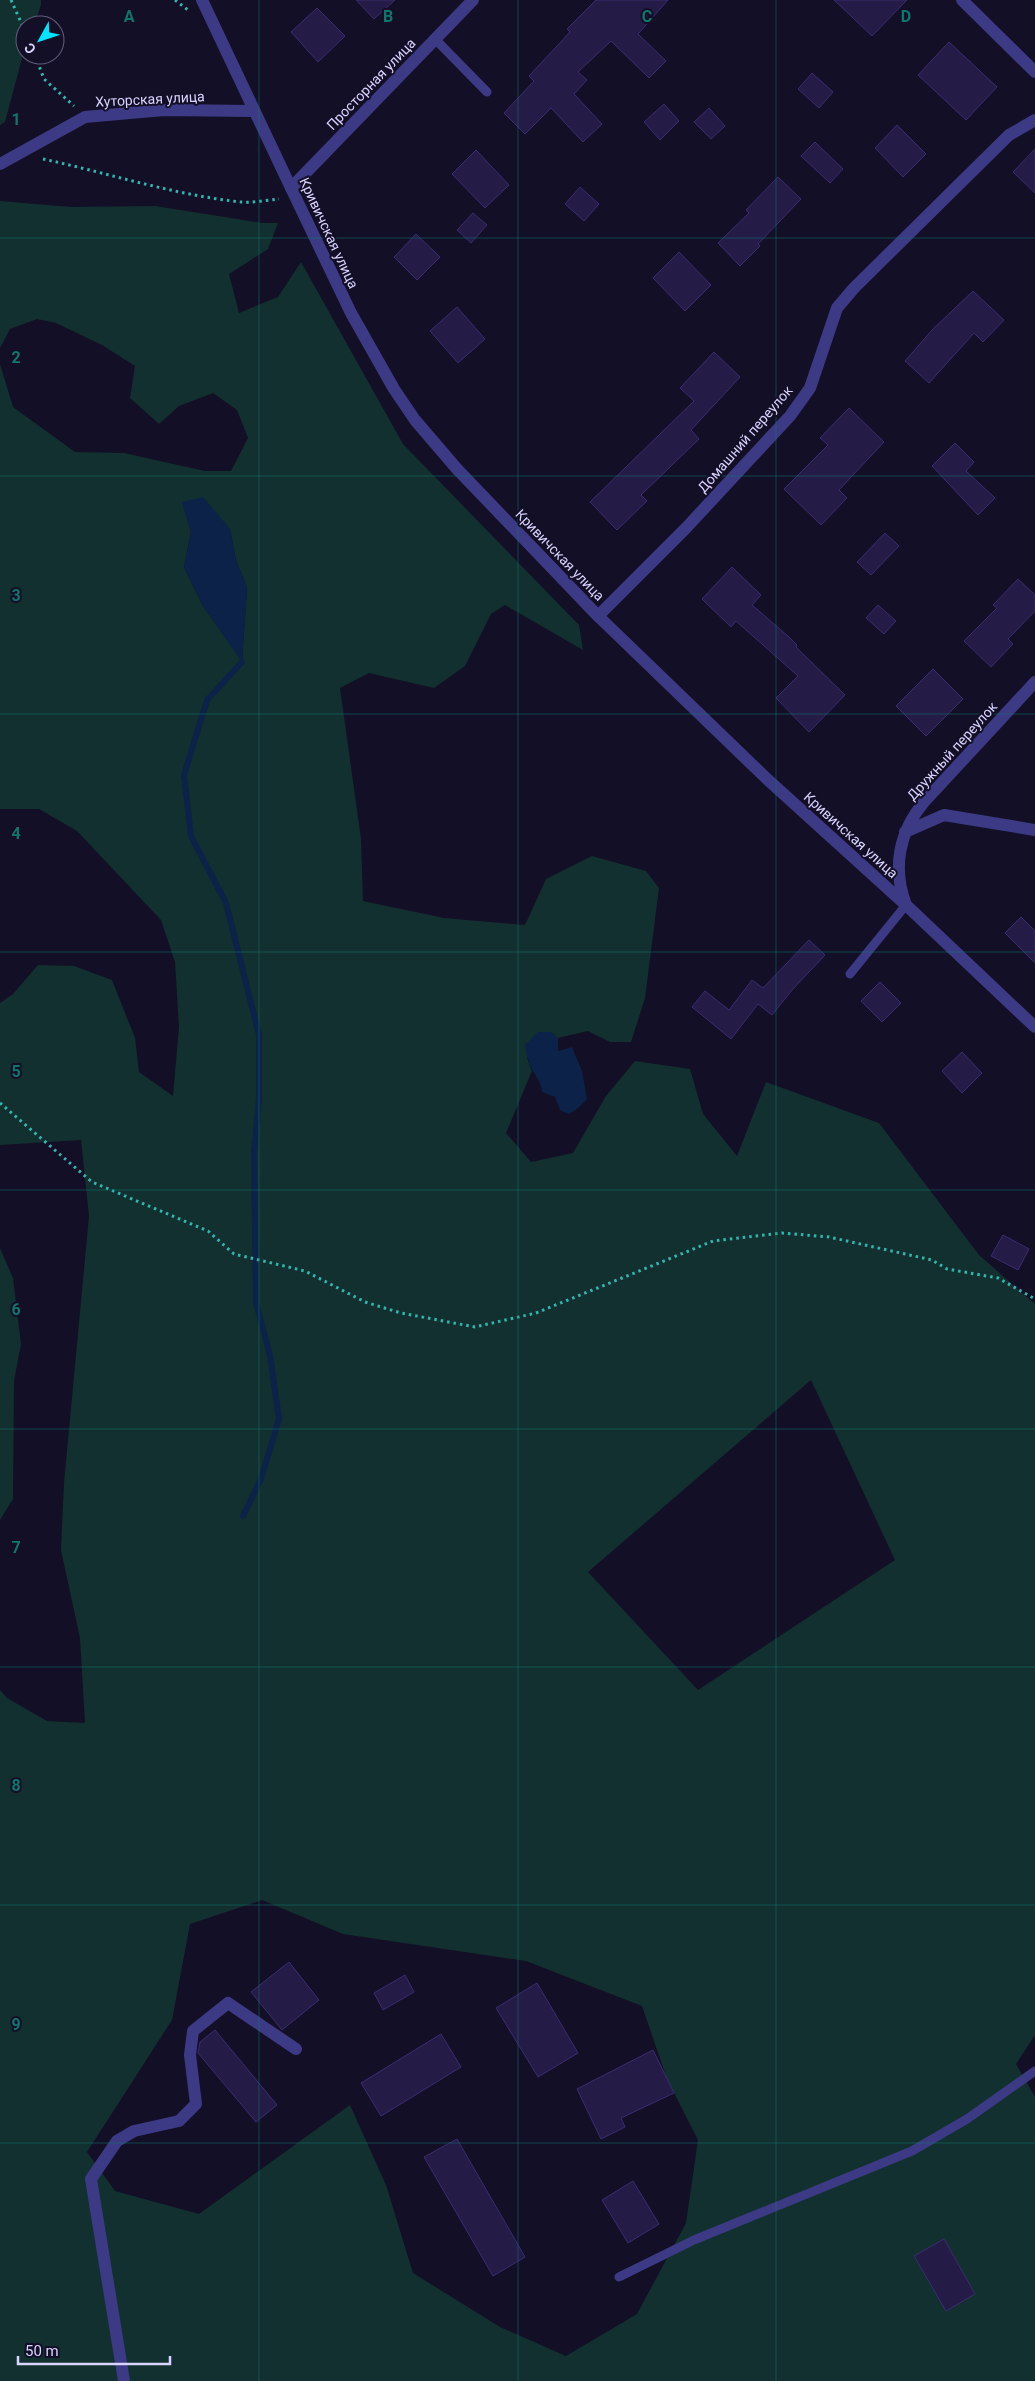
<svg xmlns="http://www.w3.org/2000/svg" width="1035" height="2381" viewBox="0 0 1035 2381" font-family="Roboto,sans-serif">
  <rect width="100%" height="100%" fill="#130f26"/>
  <path fill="#12302f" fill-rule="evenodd" d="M0,0h41v5l-7,20h-9v22l-20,75 -5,3z
    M0,201l71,6 84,-1 107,17h16l-10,26 -39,25 10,39 39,-16 23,-35 102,182 176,181 4,25 -78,-45 -14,9 -26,52 -31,22 -65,-15 -29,15 21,151 2,62 81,17 81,7 21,-46 46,-23 54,15 13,17 -14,110 -14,44h-21l-22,-11 -30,7 -7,-6 -24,26 5,13 -26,62 25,29 42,-9 33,-57 29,-35 55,8 13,45 34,42 29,-74 113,41 100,132 56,49v731l-19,29 19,33v284h-1035v-691l7,8 40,23 38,2 -5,-85 -19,-88 3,-67 25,-267 -8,-76 -81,5v-142l13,-9 25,-29 36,1 38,14 23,58 4,34 34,24 6,-69 -4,-65 -14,-42 -84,-89 -38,-22h-39v-445l13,43 62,45 49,1 81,18h26l17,-33 -11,-28 -24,-17 -34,13 -20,18 -29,-26 5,-32 -33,-21 -46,-22 -19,-4 -27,10 -10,19zM182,502l48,27 6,31 11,28 -5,73 -39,-55 -19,-39 7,-35zM811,1380l84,180 -197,130 -110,-118zM262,1900l81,34 183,27 116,45 25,73 31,61 -12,83 -49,91 -71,42 -66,-29 -87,-54 -27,-88 -36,-80 -151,109 -84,-23 -28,-39 85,-132 18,-96z
    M0,1248l13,30 8,66 -7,37 -1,118 -13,21z"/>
  <path fill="#0c2248" d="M203,497l27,32 6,31 11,28 -5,74 -39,-56 -19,-39 7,-35 -9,-30z
    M538,1032h13l7,6v13l14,-4 10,24 5,28 -9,9 -9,6 -9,-4 -5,-13 -13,-5c-1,-11 -6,-14 -10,-23 -4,-7 -5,-15 -7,-24z"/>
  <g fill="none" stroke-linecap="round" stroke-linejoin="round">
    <path stroke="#0c2248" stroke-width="6" d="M242,662l-35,38 -23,75 7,61 35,67 33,132v64l-5,55 2,149 14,52 9,64 -18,60 -18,37"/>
  </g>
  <path fill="#241b47" stroke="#3b2d73" d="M356,0h39l-21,19z
    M596,0h72l-30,34 28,27 -17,17 -38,-37 -33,31 9,8 -13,14 28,30 -19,18 -32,-34 -26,26 -21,-21 30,-32 -5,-5 41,-44 -3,-3z
    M834,0h73l-35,36z
    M317,8l28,28 -27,26 -27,-30z
    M949,42l48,45 -31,33 -48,-45z
    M812,73l21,19 -14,16 -21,-19z
    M664,104l15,17 -19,19 -16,-18z
    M709,108l16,18 -14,13 -17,-17z
    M897,125l29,29 -23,23 -28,-29z
    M815,142l28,27 -13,14 -29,-27z
    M1035,149v44l-22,-21z
    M476,150l33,35 -24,23 -33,-34z
    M778,177l23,22 -43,45 2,2 -20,20 -22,-23 31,-30 -3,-3z
    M580,187l19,17 -15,17 -19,-17z
    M473,213l14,12 -16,18 -14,-13z
    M416,234l24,23 -23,23 -23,-23z
    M679,252l32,33 -26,26 -32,-33z
    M973,291l31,29 -21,22 -9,-9 -45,50 -24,-22 27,-31z
    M457,307l28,32 -27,24 -28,-32z
    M714,352l26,25 -49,53 8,9 -58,56 6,6 -30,29 -27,-28 104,-101 -14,-13z
    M849,408l35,34 -45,48 8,8 -26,27 -37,-36 44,-44 -8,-7z
    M955,443l19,19 -8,9 29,27 -17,17 -46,-49z
    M885,533l14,13 -28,29 -14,-13z
    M732,567l29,28 -9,10 37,32 8,8 -1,2 49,48 -36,37 -33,-34 22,-22 -62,-55 -5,6 -29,-28z
    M1018,579l17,16v16l-27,28 5,5 -22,23 -27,-26 33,-33 -4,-3z
    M878,605l18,16 -12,13 -18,-16z
    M933,669l30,30 -37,37 -30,-30z
    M1021,917l14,14v32l-30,-30z
    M809,940l16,15 -33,35 -20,25 -14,-11 -27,35 -39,-32 13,-16 24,19 23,-30 11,8z
    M880,982l21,21 -19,19 -21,-21z
    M962,1052l20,21 -20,20 -20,-22z
    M1003,1235l26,14 -11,21 -27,-14z
    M289,1962l30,38 -37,30 -31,-38z
    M405,1975l9,17 -31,18 -9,-17z
    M537,1983l41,70 -40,24 -42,-69z
    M215,2030l62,75 -21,17 -58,-69 2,-11z
    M441,2034l20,33 -80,49 -20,-33z
    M653,2050l21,43 -53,25 4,9 -24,12 -24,-50z
    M457,2139l68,118 -32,19 -69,-119z
    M633,2181l26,43 -31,19 -26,-43z
    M944,2239l31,55 -29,17 -32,-55z"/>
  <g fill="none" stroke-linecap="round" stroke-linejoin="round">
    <path stroke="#2fb8b0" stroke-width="3" stroke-dasharray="2.5 4" stroke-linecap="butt" d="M11,0l14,31
      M175,0l13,10
      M35,55l9,24 30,27
      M43,159c65,14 131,36 198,43 12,1 26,-2 38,-3
      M0,1103l92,79 116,49 26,23 71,17 60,31 36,11 74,14 61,-14 177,-72 69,-8 47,4 103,23 15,9 51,9 37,21"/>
    <path stroke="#3d3a85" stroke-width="9" d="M435,39l52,53
      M850,974l56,-69
      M619,2277l75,-37 218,-89 55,-32 68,-48"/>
    <path stroke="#3d3a85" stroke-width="12" d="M202,0l89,188
      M962,0l73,72
      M0,164l85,-47 79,-7 89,1
      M598,616l88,-88 104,-112 20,-28 27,-80 17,-20 155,-153 26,-15
      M905,832l39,-17 91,15
      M906,905c-14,-37 -7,-73 18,-103l111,-120
      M124,2381l-33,-202 26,-38 17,-10 45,-10 17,-17 -6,-49 3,-24 35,-28 68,46"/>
    <path stroke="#3d3a85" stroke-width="12" d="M473,0l-182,188 60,125 43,76 21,31 42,49 141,147 169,163 139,126 129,122"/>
  </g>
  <path fill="none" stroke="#0f766e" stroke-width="1" stroke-opacity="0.55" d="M259,0v2381M518,0v2381M776,0v2381M0,238h1035M0,476h1035M0,714h1035M0,952h1035M0,1190h1035M0,1429h1035M0,1667h1035M0,1905h1035M0,2143h1035"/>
  <g text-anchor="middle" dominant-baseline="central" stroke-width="4" stroke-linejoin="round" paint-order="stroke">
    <g font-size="14" fill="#d9d4ff" stroke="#130f26">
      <text transform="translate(371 84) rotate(-46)">Просторная улица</text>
      <text transform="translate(150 99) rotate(-3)">Хуторская улица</text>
      <text transform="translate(329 233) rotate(65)">Кривичская улица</text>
      <text transform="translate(745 439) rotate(-49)">Домашний переулок</text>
      <text transform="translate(560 555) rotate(46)">Кривичская улица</text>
      <text transform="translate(952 751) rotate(-48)">Дружный переулок</text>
      <text transform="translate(851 835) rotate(42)">Кривичская улица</text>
    </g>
  </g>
  <g font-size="16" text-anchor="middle" font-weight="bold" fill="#0f766e" stroke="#130f26" stroke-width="4" stroke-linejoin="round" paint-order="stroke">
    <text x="129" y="22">A</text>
    <text x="388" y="22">B</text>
    <text x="647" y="22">C</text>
    <text x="906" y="22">D</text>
    <text x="16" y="125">1</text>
    <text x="16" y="363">2</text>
    <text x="16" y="601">3</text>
    <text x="16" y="839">4</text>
    <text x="16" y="1077">5</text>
    <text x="16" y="1315">6</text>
    <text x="16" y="1553">7</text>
    <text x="16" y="1791">8</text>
    <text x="16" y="2030">9</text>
  </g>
  <g transform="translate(40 40) rotate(230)"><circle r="24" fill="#130f26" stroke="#625e7d"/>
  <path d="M0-4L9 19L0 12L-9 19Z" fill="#00e5ff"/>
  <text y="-8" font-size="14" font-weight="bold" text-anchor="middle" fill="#d9d4ff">С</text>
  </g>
  <path d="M18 2356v8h152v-8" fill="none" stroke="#d9d4ff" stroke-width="2.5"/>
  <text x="25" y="2356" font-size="15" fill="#d9d4ff" stroke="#130f26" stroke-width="4" paint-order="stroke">50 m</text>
</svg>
